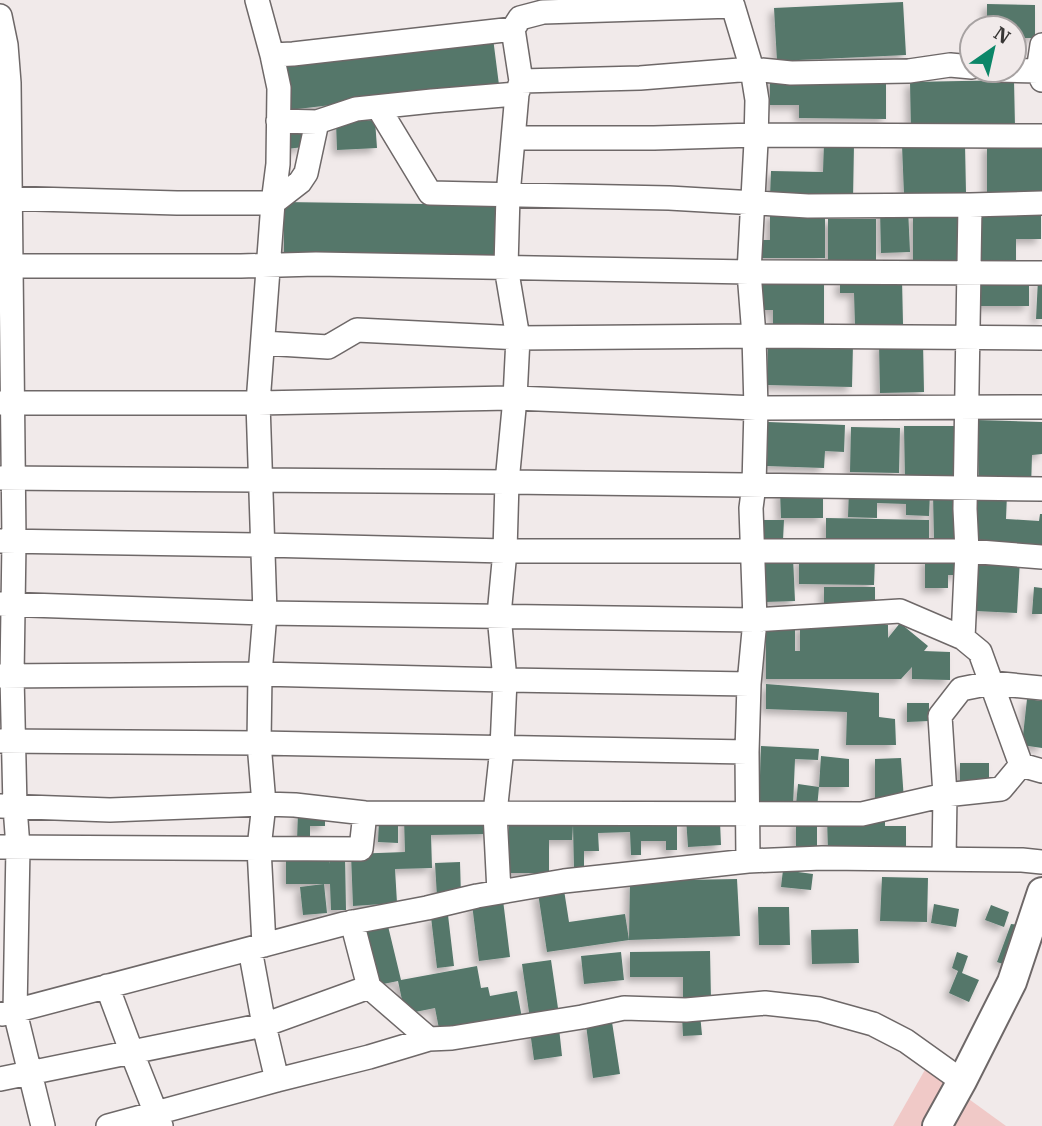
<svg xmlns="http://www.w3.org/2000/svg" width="1042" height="1126" viewBox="0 0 1042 1126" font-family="'IBM Plex Serif',serif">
  <defs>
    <filter id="shadow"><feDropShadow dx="-4.5" dy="4.5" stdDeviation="3.5" flood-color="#0004"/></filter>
  </defs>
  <rect width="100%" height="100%" fill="#f1eaea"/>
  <path fill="#f0c9c7" d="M926,1068l80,58h-113z"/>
  <path fill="#54776a" filter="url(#shadow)" d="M903,2l3,53 -129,6 -3,-53z
    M987,4l48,1v33h-21v-10h-27z
    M493,38l6,47 -210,25 -5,-47z
    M770,78l116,2v39l-87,-1v-13h-29z
    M1014,80l1,47 -104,3 -1,-48z
    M375,120l2,28 -40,2 -1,-28z
    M302,125l2,22 -18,2 -2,-22z
    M824,143l30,1 -1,56 -83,-2 1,-27 52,1z
    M965,144l1,49 -62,1 -2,-49z
    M1042,144v49h-55v-48z
    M284,202l213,3v55l-213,-2z
    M908,208l2,44 -29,1 -1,-44z
    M982,212h59v27h-25v29h-34z
    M770,213h55v45h-65v-18h10z
    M913,213h47v49h-47z
    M828,219h48v42l-48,-1z
    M979,277l50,1v28h-51z
    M760,279h64v45h-51v-14h-13z
    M902,279l1,45 -48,1 -1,-32h-14v-13z
    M1038,279h4v40h-6z
    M768,342l85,2 -1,43 -85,-2z
    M923,342l1,50 -44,1 -1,-50z
    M977,420l65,2v32l-10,1 -1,33 -52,-5z
    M768,422l77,3 -1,27 -19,-1 -1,17 -57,-2z
    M904,426h53v52h-52z
    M851,427l49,1 -1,45 -49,-1z
    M849,489l81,3 -1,24 -23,-1v-11l-29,-1v15l-29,-1z
    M780,490h43v28h-42z
    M978,492l29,2 -1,25 33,2 1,-7h2v38l-67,-5z
    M958,493l1,45h-25l-1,-44z
    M826,518l103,2v23l-103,-1z
    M762,520h22l-1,20 -22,-1z
    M793,557l2,44 -31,1 -2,-44z
    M978,557l42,2 -3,54 -41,-2z
    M799,558h76l-1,27 -75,-1z
    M925,558l34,1v16h-11v13h-23z
    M824,587h51v19h-51z
    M1034,587l8,1v26h-10z
    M766,623l29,1v27h5v-26h88v13l12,-15 28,23 -4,5 26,1v28l-38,-1v-12l-11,12h-135z
    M766,684l113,9v24l16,2 1,26h-50l1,-33 -81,-3z
    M1027,699l15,2v47l-20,-3z
    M907,703h22v18l-22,1z
    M761,746l58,3 -1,11 -23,-1 -2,47 -34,-1z
    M821,756l28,3v28h-30z
    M901,758l3,42h-29v-41z
    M960,763h29v24h-29z
    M798,784l21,3 -2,21 -21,-3z
    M298,812l27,1v13h-15v15h-13z
    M489,817v17l-58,1 1,33 -37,1 2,34 -44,3 -2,-52 54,-2 -1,-34z
    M686,818l34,4 1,23 -33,2z
    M827,818h58v8h21v24l-78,1z
    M509,819l168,1v30h-11v-9h-25v14h-10l-1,-23 -32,1 1,18h-15v16l-10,1 -1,-43 -1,15h-23v33h-40z
    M796,820l21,1v25h-21z
    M379,821l19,1v21l-20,-1z
    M329,853v11l1,-8h15l1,54h-15l-1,-26h-6l3,29 -24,2 -3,-28 24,-3h-38v-30z
    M460,862l1,34 -24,1 -2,-34z
    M783,870l30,4 -2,16 -30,-3z
    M882,877l46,1 -1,44 -47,-1z
    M737,879l3,57 -111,4 1,-59z
    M564,890l5,32 56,-8 4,26 -82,12 -9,-59z
    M503,900l7,57 -31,4 -7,-57z
    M934,904l25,5 -3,18 -25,-4z
    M991,905l18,7 -5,15 -19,-7z
    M758,907h31l1,38h-31z
    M448,915l6,51 -17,2 -6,-51z
    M1011,924l9,1 -14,40 -9,-3z
    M388,926l13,54 76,-14 4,22 7,-1 2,9 27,-5 5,27 -82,16 -5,-26 -30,6 -7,-33 -20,4 -12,-54z
    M858,929l1,34 -47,1 -1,-34z
    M710,951l1,49h-28v-23h-53v-25z
    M621,952l3,28 -40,4 -3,-28z
    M957,952l11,4 -6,17 17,7 -10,22 -20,-9 9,-22 -6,-3z
    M551,960l8,55 -29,4 -8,-55z
    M700,1014l2,21 -19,1 -1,-20z
    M612,1022l8,52 -27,4 -7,-53z
    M559,1028l3,28 -28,4 -4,-29z"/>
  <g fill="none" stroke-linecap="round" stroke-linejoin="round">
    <g stroke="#6e6868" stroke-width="26">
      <path id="minor" d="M257,0l15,55 7,33 -1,76 -5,39 -15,200 7,210 -5,61 -1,69 5,61 -5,44 5,97
        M728,0l5,6 19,63 5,31 -1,42 -7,130 5,64 2,72 -2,77 -3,23 4,112 -6,64 -2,68 1,109
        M0,16l6,29 3,38 5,458 -2,135 3,131 3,40 -3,165 28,114
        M1042,45l-4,26 4,9
        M272,55l21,-1 220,-25
        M996,70l42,1
        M521,81l119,-3 112,-9 39,4 118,-2 41,-6 22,2
        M378,107l52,86 239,5 139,8 162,-1 72,-2
        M278,121l39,1 39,-13 76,-8 85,-7
        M514,138h140l101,-3 287,1
        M0,198l177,5h96l27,-21 6,-9 11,-51
        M0,266h241l75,-2 433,8 293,1
        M263,343l65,4 29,-17 161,8 236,-2 288,2
        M0,403h258l257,-5 241,10 286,-1
        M0,478l507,4 535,7
        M0,541l264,4 241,6h462l75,6
        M0,604l265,9 490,7 145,-9 63,27 17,14 41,113 21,6
        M963,638l4,-87 -2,-42 5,-304
        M0,676l260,-2 245,6 244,4
        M0,741l259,2 488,9
        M0,806l110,4 154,-6 31,1 70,8 497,1 83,-19 56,-6 20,-24
        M0,847l361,2 4,-36
        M944,859l1,-64 -5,-79 21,-27 30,-6 51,5
        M499,892l-4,-79 7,-65 3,-68 -6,-65 6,-64 2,-69 8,-84 3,-60 -12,-71 2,-72 9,-101 4,-13 -8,-52 7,-11 23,-6 190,-6
        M352,922l17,65 60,52
        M250,949l14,76 13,55
        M107,986l25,67 29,73
        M3,1014l340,-90 84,-16 50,-12 87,-15 184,-20 74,-3 200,2 20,2
        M0,1079l264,-54 105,-38
        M108,1126l169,-46 92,-23 60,-18 23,-1 130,-21 42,-9 62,2 79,-7 54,6 54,15 33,17 56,40"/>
    </g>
    <g stroke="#6e6868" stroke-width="32">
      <path id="major" d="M937,1126l25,-45 50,-99 30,-90"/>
    </g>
    <use href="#minor" stroke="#fff" stroke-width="23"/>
    <use href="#major" stroke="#fff" stroke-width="28"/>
  </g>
  <g transform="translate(993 49) rotate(34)"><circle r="33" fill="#f1eaea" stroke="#a7a2a2" stroke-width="2"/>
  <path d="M0-5L12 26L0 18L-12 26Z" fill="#0b8668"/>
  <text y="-10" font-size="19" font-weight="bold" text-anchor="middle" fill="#383635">N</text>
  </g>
</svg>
